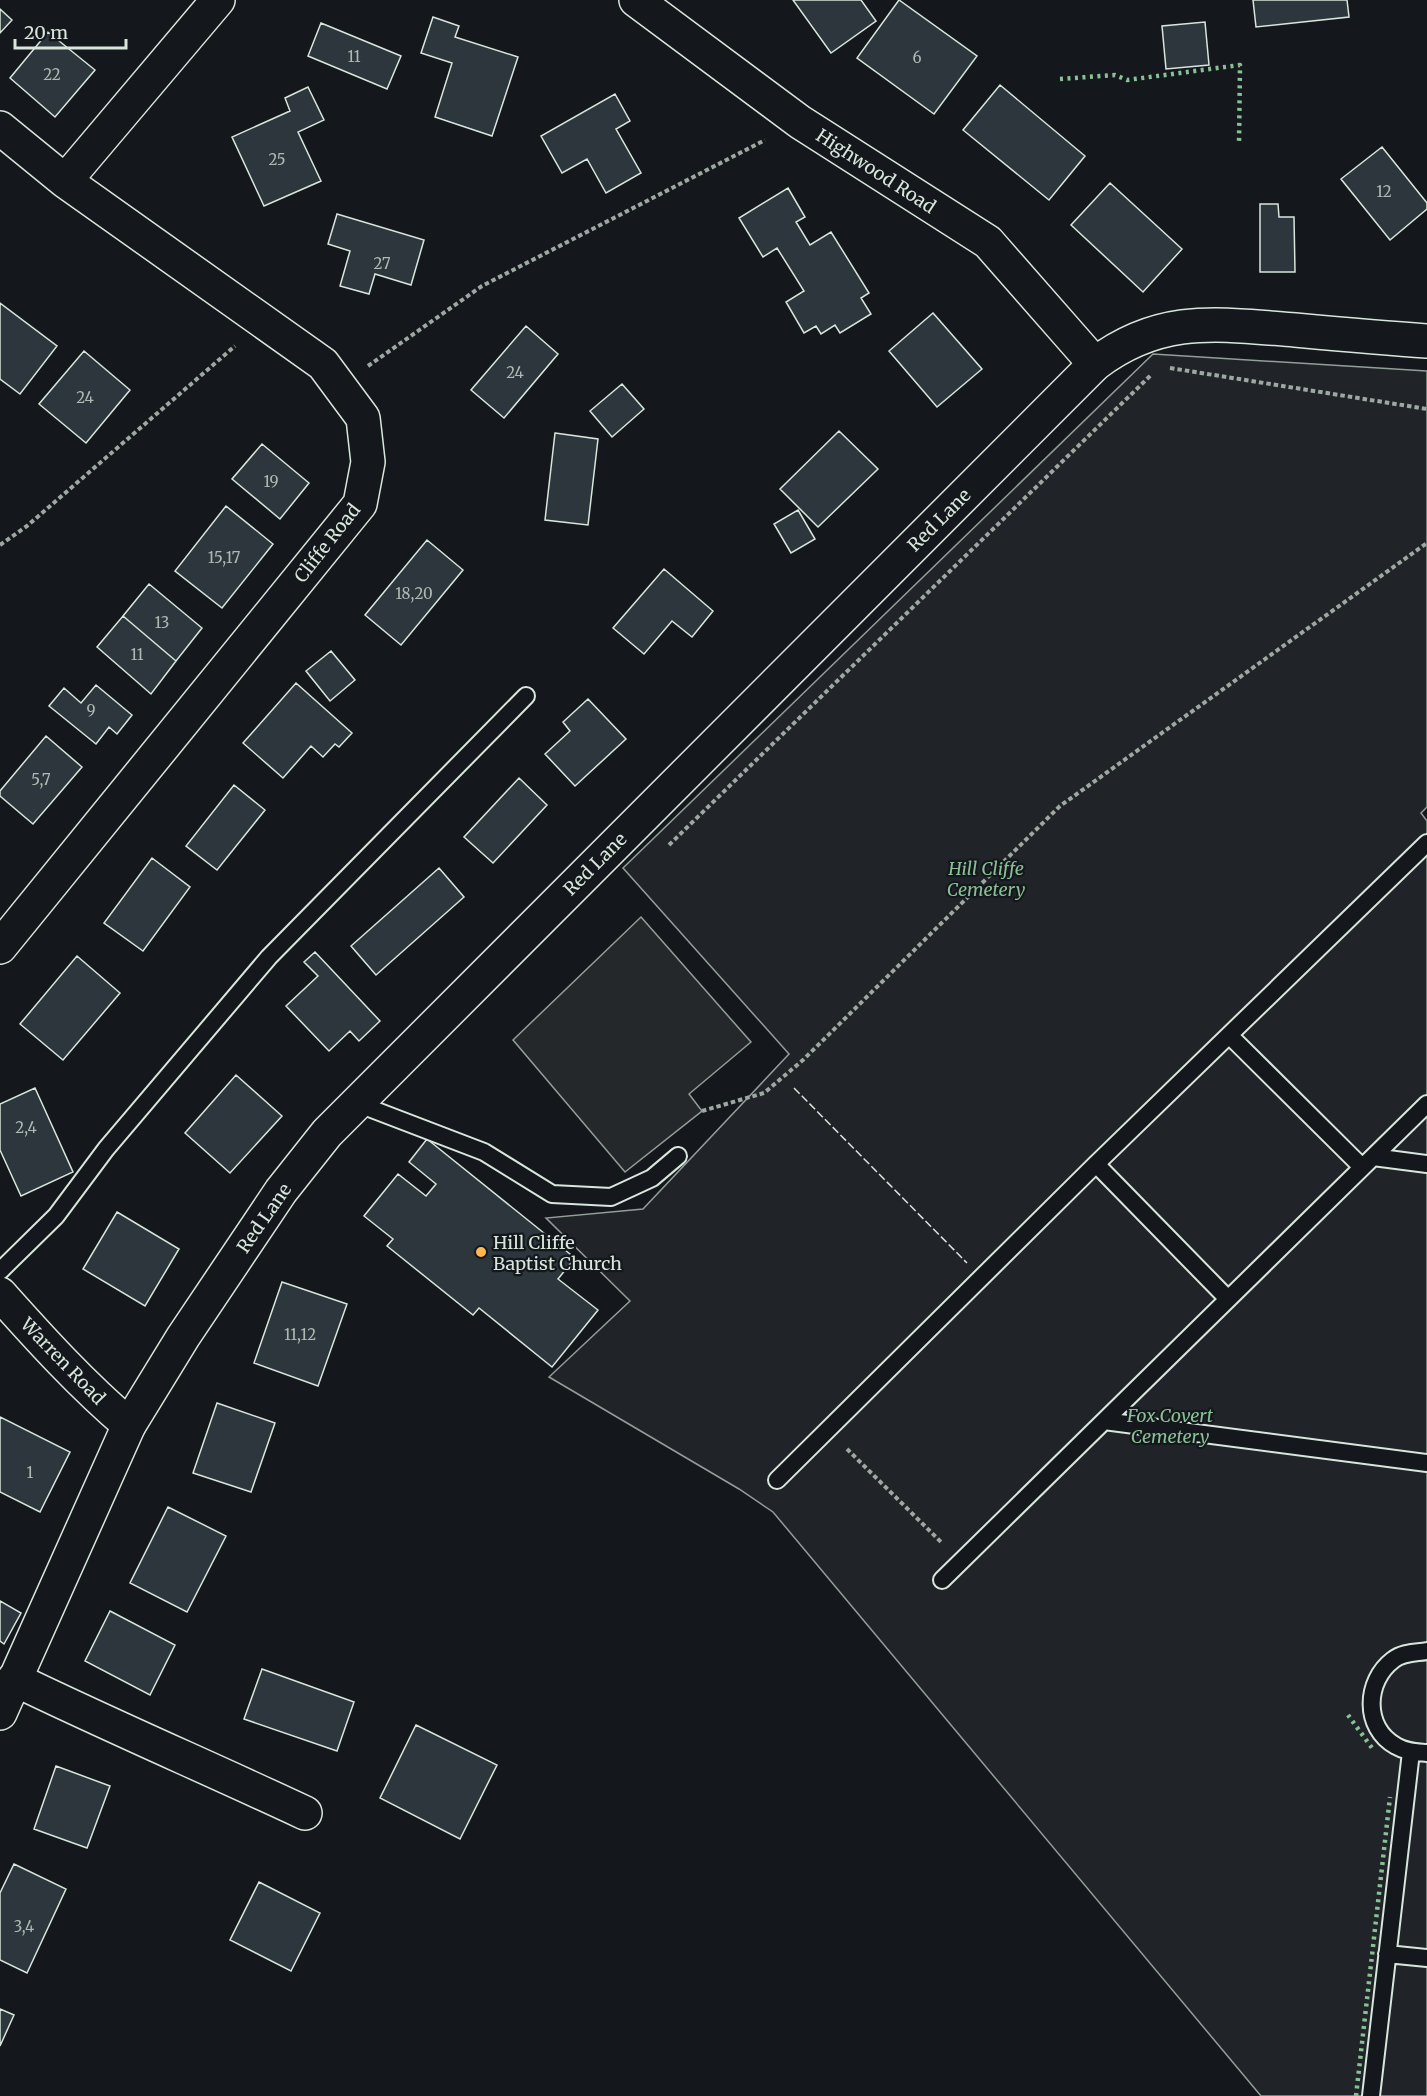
<svg xmlns="http://www.w3.org/2000/svg" width="1427" height="2096" viewBox="0 0 1427 2096" font-family="Merriweather,serif">
  <rect width="100%" height="100%" fill="#14181c"/>
  <path fill="#202428" stroke="#939e99" stroke-width="1.5" d="M1153,354l274,17v436l-6,6 6,8v1275h-166l-488,-584 -34,-23 -190,-112 81,-76 -84,-83 97,-9 146,-155 -166,-186z"/>
  <path fill="#24282b" stroke="#939e99" stroke-width="1.5" d="M641,917l110,125 -62,52 13,17 -77,61 -112,-132z"/>
  <path fill="#2c363c" stroke="#d8e6dc" stroke-width="1.5" d="M793,0h68l15,21 -45,32z
    M899,0l78,56 -43,58 -77,-56z
    M1253,0h94l2,17 -93,10z
    M0,9l12,11 -12,13z
    M433,17l26,9 -4,11 63,20 -26,79 -57,-19 17,-54 -31,-10z
    M1205,22l4,43 -43,4 -4,-43z
    M321,23l80,33 -14,33 -79,-33z
    M48,32l47,38 -40,47 -45,-39z
    M1000,85l85,71 -36,44 -86,-70z
    M308,87l16,33 -26,12 23,49 -57,25 -32,-69 58,-26 -5,-13z
    M615,94l15,27 -14,8 25,44 -35,20 -19,-34 -25,14 -21,-37z
    M1382,147l45,56v6l-37,31 -49,-61z
    M1110,183l72,66 -39,43 -72,-67z
    M788,188l17,29 -9,5 14,23 21,-13 38,61 -8,5 10,16 -31,19 -5,-8 -14,9 -5,-8 -12,7 -18,-31 18,-11 -27,-43 -14,9 -24,-39z
    M1260,204h18l1,13h15l1,55h-35z
    M337,214l87,26 -13,45 -36,-11 -6,20 -29,-8 10,-35 -22,-7z
    M0,303l57,43 -37,48 -20,-15z
    M933,313l49,56 -45,38 -48,-56z
    M526,326l32,28 -54,64 -33,-28z
    M84,351l46,39 -44,53 -47,-39z
    M622,384l22,25 -32,28 -22,-26z
    M839,431l39,38 -60,58 -38,-38z
    M555,433l43,6 -10,86 -43,-5z
    M262,444l47,39 -29,36 -48,-40z
    M226,506l47,38 -51,64 -47,-37z
    M798,510l17,29 -24,14 -17,-29z
    M427,540l36,30 -62,75 -36,-30z
    M664,569l49,42 -21,26 -20,-16 -28,33 -31,-26z
    M149,584l53,44 -26,33 -53,-45z
    M123,616l53,45 -25,33 -54,-47z
    M331,651l24,29 -25,21 -24,-30z
    M296,683l56,50 -13,14 -4,-3 -12,13 -12,-11 -28,32 -40,-35z
    M96,685l36,30 -15,19 -8,-7 -13,17 -47,-38 15,-18 17,15z
    M588,699l38,40 -51,47 -30,-32 25,-23 -7,-9z
    M46,736l36,31 -49,57 -33,-28v-5z
    M519,778l28,27 -54,58 -29,-26z
    M234,785l31,25 -48,60 -31,-24z
    M152,858l38,29 -47,64 -39,-28z
    M439,868l25,29 -88,78 -25,-29z
    M315,952l65,69 -21,20 -9,-10 -21,20 -43,-45 32,-30 -14,-14z
    M77,956l43,37 -57,67 -43,-36z
    M236,1075l46,41 -52,57 -45,-40z
    M35,1088l38,84 -52,24 -21,-46v-46z
    M427,1139l148,119 -17,21 40,31 -46,57 -73,-59 -6,7 -86,-69 6,-7 -29,-23 34,-42 28,22 10,-12 -27,-22z
    M117,1212l62,37 -34,57 -62,-37z
    M282,1282l65,22 -29,82 -64,-23z
    M217,1403l58,20 -24,69 -58,-19z
    M0,1417l70,35 -30,60 -40,-20z
    M168,1507l58,29 -39,76 -57,-29z
    M0,1601l21,12 -17,31 -4,-3z
    M110,1611l65,34 -25,50 -65,-34z
    M262,1669l92,33 -17,49 -93,-32z
    M416,1725l81,40 -37,74 -80,-41z
    M56,1766l54,20 -23,62 -53,-19z
    M14,1864l52,25 -39,84 -27,-13v-67z
    M259,1882l61,31 -29,58 -61,-31z
    M0,2009l14,6 -14,31z"/>
  <g fill="none" stroke-linecap="round" stroke-linejoin="round">
    <g stroke="#d8e6dc" stroke-width="20">
      <path id="service" d="M1230,1036l132,131
        M356,1103l128,49 68,42 59,3 41,-19 26,-22
        M1373,1157l54,7
        M1096,1164l132,135
        M0,1271l56,-55 50,-67 163,-192 257,-261
        M1104,1421l323,42
        M777,1480l319,-316 331,-321
        M942,1580l485,-476
        M1427,1651c-11,2 -24,1 -34,9 -28,21 -30,68 3,86 10,6 20,6 31,7
        M1387,1954l40,4
        M1371,2096l40,-344"/>
    </g>
    <g stroke="#d8e6dc" stroke-width="36">
      <path id="minor" d="M636,0l164,122 188,120 107,122
        M0,128l65,53 258,183 40,54 5,44 -8,42 -360,443
        M65,181l153,-181
        M0,1294c41,46 82,91 129,131
        M14,1679c97,47 195,89 291,134"/>
    </g>
    <g stroke="#d8e6dc" stroke-width="36">
      <path id="tertiary" d="M0,1713l129,-288 54,-88 98,-146 46,-58 768,-769c66,-50 123,-40 200,-34 44,4 88,8 132,11"/>
    </g>
    <path stroke="#9da8a2" stroke-width="4" stroke-dasharray="4.5 3" stroke-linecap="butt" d="M368,366l114,-80 283,-146
      M1170,368l257,41
      M0,545l27,-19 208,-180
      M669,845l482,-470
      M702,1111l62,-18 39,-33 257,-254 367,-263
      M847,1449l95,94"/>
    <use href="#service" stroke="#14181c" stroke-width="16"/>
    <use href="#minor" stroke="#14181c" stroke-width="33"/>
    <use href="#tertiary" stroke="#14181c" stroke-width="33"/>
    <path stroke="#8ac095" stroke-width="4.5" stroke-dasharray="3 4.5" stroke-linecap="butt" d="M1060,79l55,-4 12,5 113,-15 -1,80
      M1348,1715l24,33
      M1356,2096l34,-299"/>
    <path stroke="#d8e6dc" stroke-width="1.5" stroke-dasharray="8 3" stroke-linecap="butt" d="M794,1088l173,175"/>
  </g>
  <circle fill="#ffb74d" stroke="#14181c" stroke-width="2" cx="481" cy="1252" r="6"/>
  <g text-anchor="middle" dominant-baseline="central" stroke-width="4.5" stroke-linejoin="round" paint-order="stroke">
    <g font-size="15" fill="#adbab4">
      <text x="354" y="56">11</text>
      <text x="917" y="57">6</text>
      <text x="52" y="74">22</text>
      <text x="277" y="159">25</text>
      <text x="1384" y="191">12</text>
      <text x="382" y="263">27</text>
      <text x="515" y="372">24</text>
      <text x="85" y="397">24</text>
      <text x="271" y="481">19</text>
      <text x="224" y="557">15,17</text>
      <text x="414" y="593">18,20</text>
      <text x="162" y="622">13</text>
      <text x="137" y="654">11</text>
      <text x="91" y="710">9</text>
      <text x="41" y="779">5,7</text>
      <text x="26" y="1127">2,4</text>
      <text x="300" y="1334">11,12</text>
      <text x="30" y="1472">1</text>
      <text x="24" y="1926">3,4</text>
    </g>
    <g font-size="18" fill="#d8e6dc" stroke="#14181c">
      <text transform="translate(876 171) rotate(33)">Highwood Road</text>
      <text transform="translate(939 520) rotate(-45)">Red Lane</text>
      <text transform="translate(327 543) rotate(-52)">Cliffe Road</text>
      <text transform="translate(595 864) rotate(-45)">Red Lane</text>
      <text transform="translate(264 1218) rotate(-55)">Red Lane</text>
      <text transform="translate(63 1361) rotate(46)">Warren Road</text>
    </g>
    <g font-size="18" font-style="italic" fill="#8ac095" stroke="#14181c">
      <text x="986" y="868">Hill Cliffe<tspan x="986" dy="21">Cemetery</tspan></text>
      <text x="1170" y="1415">Fox Covert<tspan x="1170" dy="21">Cemetery</tspan></text>
    </g>
    <g font-size="18" fill="#d8e6dc" stroke="#14181c" text-anchor="start">
      <text x="493" y="1242">Hill Cliffe<tspan x="493" dy="21">Baptist Church</tspan></text>
    </g>
  </g>
  <path d="M15 39v9h111v-9" fill="none" stroke="#d8e6dc" stroke-width="3"/>
  <text x="24" y="39" font-size="18" fill="#d8e6dc" stroke="#14181c" stroke-width="4.5" paint-order="stroke">20 m</text>
</svg>
